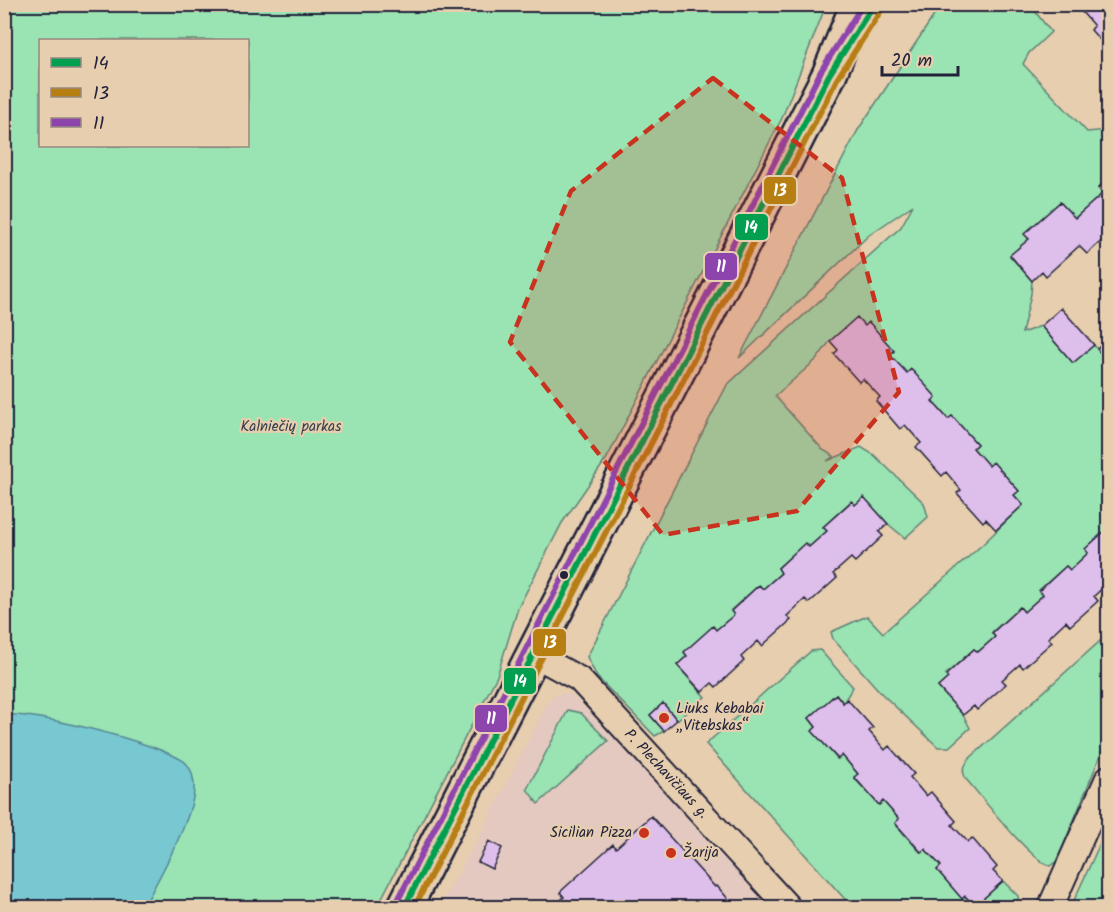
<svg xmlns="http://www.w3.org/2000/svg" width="1113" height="912" viewBox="0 0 1113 912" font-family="Kalam,sans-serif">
  <rect width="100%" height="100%" fill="#e6ceae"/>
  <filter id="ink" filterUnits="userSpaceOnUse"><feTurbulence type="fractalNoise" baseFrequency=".0167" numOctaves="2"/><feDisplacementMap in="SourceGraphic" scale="12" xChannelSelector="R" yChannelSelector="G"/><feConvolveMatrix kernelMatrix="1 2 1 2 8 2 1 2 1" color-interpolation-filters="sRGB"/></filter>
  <g filter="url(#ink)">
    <path fill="#e4c9c0" d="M570,693l43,44 156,170 -330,1 41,-73 69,-135 7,-5z"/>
    <path fill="#9ae3b2" stroke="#5e8276" stroke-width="1.5" fill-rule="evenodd" d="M4,5h822l-44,113 -175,340 -45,65 -44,85 -21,68 -120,231h-372zM40,40h208v106h-208z
      M941,5h89l21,27 -22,21 -6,11 64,68 21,-2v49l-10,9 5,5 -28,25 -15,-16 -35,32 4,5 -19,17 22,25 -1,13 -9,39 19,-7 32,37 21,-18 14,17v166l-23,21 3,4 -18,17 -4,-4 -27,24 4,5 -19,17 -4,-5 -28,25 3,5 -17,15 -4,-3 -28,25 2,4 -10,9 25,28 7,13 -21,19h-11l-56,-53 -49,-55 -2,-7 36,-16 16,17 100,-89 40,-39 -9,-10 4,-4 -25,-29 -5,4 -15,-18 4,-4 -25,-28 -4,3 -58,-64 4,-4 -25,-28 -4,3 -35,15 -13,18 -42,37 48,54 11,6 -7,5 34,-14 13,8 50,48 4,14 -23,21 -17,-14 -24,-26 -9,7 -4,-4 -28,26 4,4 -18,16 -4,-3 -27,24 3,5 -18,16 -4,-4 -28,25 3,5 -18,15 -3,-3 -29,25 3,4 -10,9 28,32 -28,23 -15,-16 -12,11 14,16 -9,5 -58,-59 -10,-20 140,-272 174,-158 12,-22 -44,30 -130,123 119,-228z
      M1108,634v103l-51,124 -7,5c-20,-6 -69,-70 -85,-88l-2,-8 5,-10z
      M820,650l33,37 -10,16 -7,-9 -27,24 7,9 -3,4 24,28 5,-4 16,19 -4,4 25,27 4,-4 16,18 -4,5 25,28 5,-3 16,17 -4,4 25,28 3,-2 10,10 28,-25 15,15v11h-166l-146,-163 105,-93z
      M568,710l13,3 27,28 -70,63 -11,-15z
      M1108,826v81h-37z"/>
    <path fill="#77c8d0" stroke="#558694" stroke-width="1.5" d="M5,715c30,-3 158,29 181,48 6,6 7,14 8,21 3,29 -37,96 -50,123h-139z"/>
    <path fill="#debeea" stroke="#22223b" stroke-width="1.5" d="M1075,4h33v38l-4,-5 -4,3 -9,-10 3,-4z
      M1108,179v56l-21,19 -8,-8 -33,30 -4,-5 -10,10 -22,-26 19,-16 -5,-5 36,-32 15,16 28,-25 -5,-5z
      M1061,308l33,37 -21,18 -32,-37z
      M857,317l8,9 4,-4 25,29 -4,4 17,18 4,-4 25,28 -4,4 16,18 4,-3 25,28 -4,4 16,18 4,-4 26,29 -5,4 9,10 -27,25 -10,-11 -3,3 -26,-29 4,-3 -15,-18 -4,4 -26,-29 5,-4 -16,-18 -5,4 -24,-28 4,-4 -17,-18 -4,3 -25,-28 4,-4 -8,-9z
      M1108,339v23l-11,-13z
      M864,497l24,27 -9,8 4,4 -28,26 -4,-4 -18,16 4,4 -28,25 -4,-4 -18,17 4,4 -29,26 -4,-5 -17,16 3,4 -28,26 -4,-4 -10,9 -25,-27 10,-9 -3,-4 29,-26 3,4 18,-15 -3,-4 28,-26 4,4 18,-16 -3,-5 27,-25 4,4 18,-16 -4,-4 29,-26 3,4z
      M1108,528v55l-14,13 4,5 -28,25 -4,-5 -18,17 4,4 -29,26 -3,-4 -18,16 4,4 -29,26 -3,-4 -11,9 -25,-28 10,-9 -2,-3 28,-26 4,3 17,-15 -3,-4 28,-26 4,5 19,-17 -4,-4 27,-25 4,4 18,-17 -3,-4z
      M836,694l7,9 4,-4 26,29 -4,3 16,19 4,-4 25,28 -4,3 16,19 5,-4 25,29 -4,4 16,17 4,-4 25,29 -4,4 10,10 -28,25 -10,-10 -3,3 -25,-29 4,-4 -16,-17 -4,3 -26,-29 4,-4 -16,-18 -4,4 -25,-28 4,-3 -16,-19 -4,4 -26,-28 4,-4 -7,-9z
      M663,703l14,17 -13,11 -14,-16z
      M651,816l64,71 2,-1 19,22h-183l11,-11 -4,-5 53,-48 3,4z
      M489,841l13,7 -10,21 -14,-7z"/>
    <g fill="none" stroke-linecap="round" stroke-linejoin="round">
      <g stroke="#22223b" stroke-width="28">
        <path id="street" d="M533,654l46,25 210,229
          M1050,908l58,-130"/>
      </g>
      <g stroke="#22223b" stroke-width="38">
        <path id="secondary" d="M404,908l425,-833 29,-71"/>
      </g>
      <use href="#street" stroke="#e6ceae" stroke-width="24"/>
      <use href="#secondary" stroke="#e6ceae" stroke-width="33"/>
      <g stroke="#e6ceae" stroke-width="10">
        <path id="bus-1" d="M404,908l425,-833 45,-71"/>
      </g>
      <g stroke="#e6ceae" stroke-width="10">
        <path id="bus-2" d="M414,908l423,-829 45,-70"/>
      </g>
      <g stroke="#e6ceae" stroke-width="10">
        <path id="bus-3" d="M396,904l425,-833 42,-67"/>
      </g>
      <use href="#bus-1" stroke="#029f50" stroke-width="6"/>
      <use href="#bus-2" stroke="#b77e12" stroke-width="6"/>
      <use href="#bus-3" stroke="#8e44ad" stroke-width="6"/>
    </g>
  </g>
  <path fill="#c8321e" fill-opacity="0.2" stroke="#c8321e" stroke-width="4.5" stroke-dasharray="12 8" stroke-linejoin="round" d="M713,78l129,100 57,214 -102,119 -134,24 -153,-193 61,-151z"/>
  <circle fill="#22223b" stroke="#e6ceae" stroke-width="2" cx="564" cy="575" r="5"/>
  <g fill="#c8321e" stroke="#e6ceae" stroke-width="2">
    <circle cx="664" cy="718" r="6"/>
    <circle cx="644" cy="833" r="6"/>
    <circle cx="671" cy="853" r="6"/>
  </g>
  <g text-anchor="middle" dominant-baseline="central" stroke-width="4.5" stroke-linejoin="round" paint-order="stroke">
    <g font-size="15" fill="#343f4d" stroke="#e6ceae">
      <text x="291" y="427">Kalniečių parkas</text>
    </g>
    <g font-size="15" fill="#22223b" stroke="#e6ceae" text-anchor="start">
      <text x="676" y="709">Liuks Kebabai<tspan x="676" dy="17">„Vitebskas“</tspan></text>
      <text x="632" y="833" text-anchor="end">Sicilian Pizza</text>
      <text x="683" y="853">Žarija</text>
    </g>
    <g font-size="15" fill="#22223b" stroke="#e6ceae">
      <text transform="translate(666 774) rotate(47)">P. Plechavičiaus g.</text>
    </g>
  </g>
  <g stroke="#e6ceae" stroke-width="2">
    <rect x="763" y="176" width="34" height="29" rx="6" fill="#b77e12"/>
    <rect x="734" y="213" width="35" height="28" rx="6" fill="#029f50"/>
    <rect x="704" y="252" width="34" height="29" rx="6" fill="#8e44ad"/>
    <rect x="532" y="628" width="35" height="29" rx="6" fill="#b77e12"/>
    <rect x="503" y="667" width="34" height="28" rx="6" fill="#029f50"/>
    <rect x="474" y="704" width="34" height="29" rx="6" fill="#8e44ad"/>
  </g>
  <g font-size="16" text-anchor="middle" font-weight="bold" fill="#fff">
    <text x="780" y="196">13</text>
    <text x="751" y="233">14</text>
    <text x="721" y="272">11</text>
    <text x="550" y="648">13</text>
    <text x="520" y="687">14</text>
    <text x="491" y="724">11</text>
  </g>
  <rect width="1113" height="912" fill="none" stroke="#e6ceae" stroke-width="24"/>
  <rect x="12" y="12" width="1089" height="888" fill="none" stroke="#22223b" stroke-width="2" filter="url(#ink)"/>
  <rect x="39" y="39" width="210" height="108" fill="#e6ceae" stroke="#988980" stroke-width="1.5"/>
  <rect x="51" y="58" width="30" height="9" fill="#029f50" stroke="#988980" stroke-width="1.5"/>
  <text x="93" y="69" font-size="18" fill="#22223b">14</text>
  <rect x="51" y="88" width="30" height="9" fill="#b77e12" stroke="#988980" stroke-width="1.5"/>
  <text x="93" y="99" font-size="18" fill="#22223b">13</text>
  <rect x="51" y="118" width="30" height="9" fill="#8e44ad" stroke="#988980" stroke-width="1.5"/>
  <text x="93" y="129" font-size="18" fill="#22223b">11</text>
  <path d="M882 66v9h76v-9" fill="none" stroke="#22223b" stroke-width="3"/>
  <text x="891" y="66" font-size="18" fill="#22223b" stroke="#e6ceae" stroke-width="4.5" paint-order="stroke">20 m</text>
</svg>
